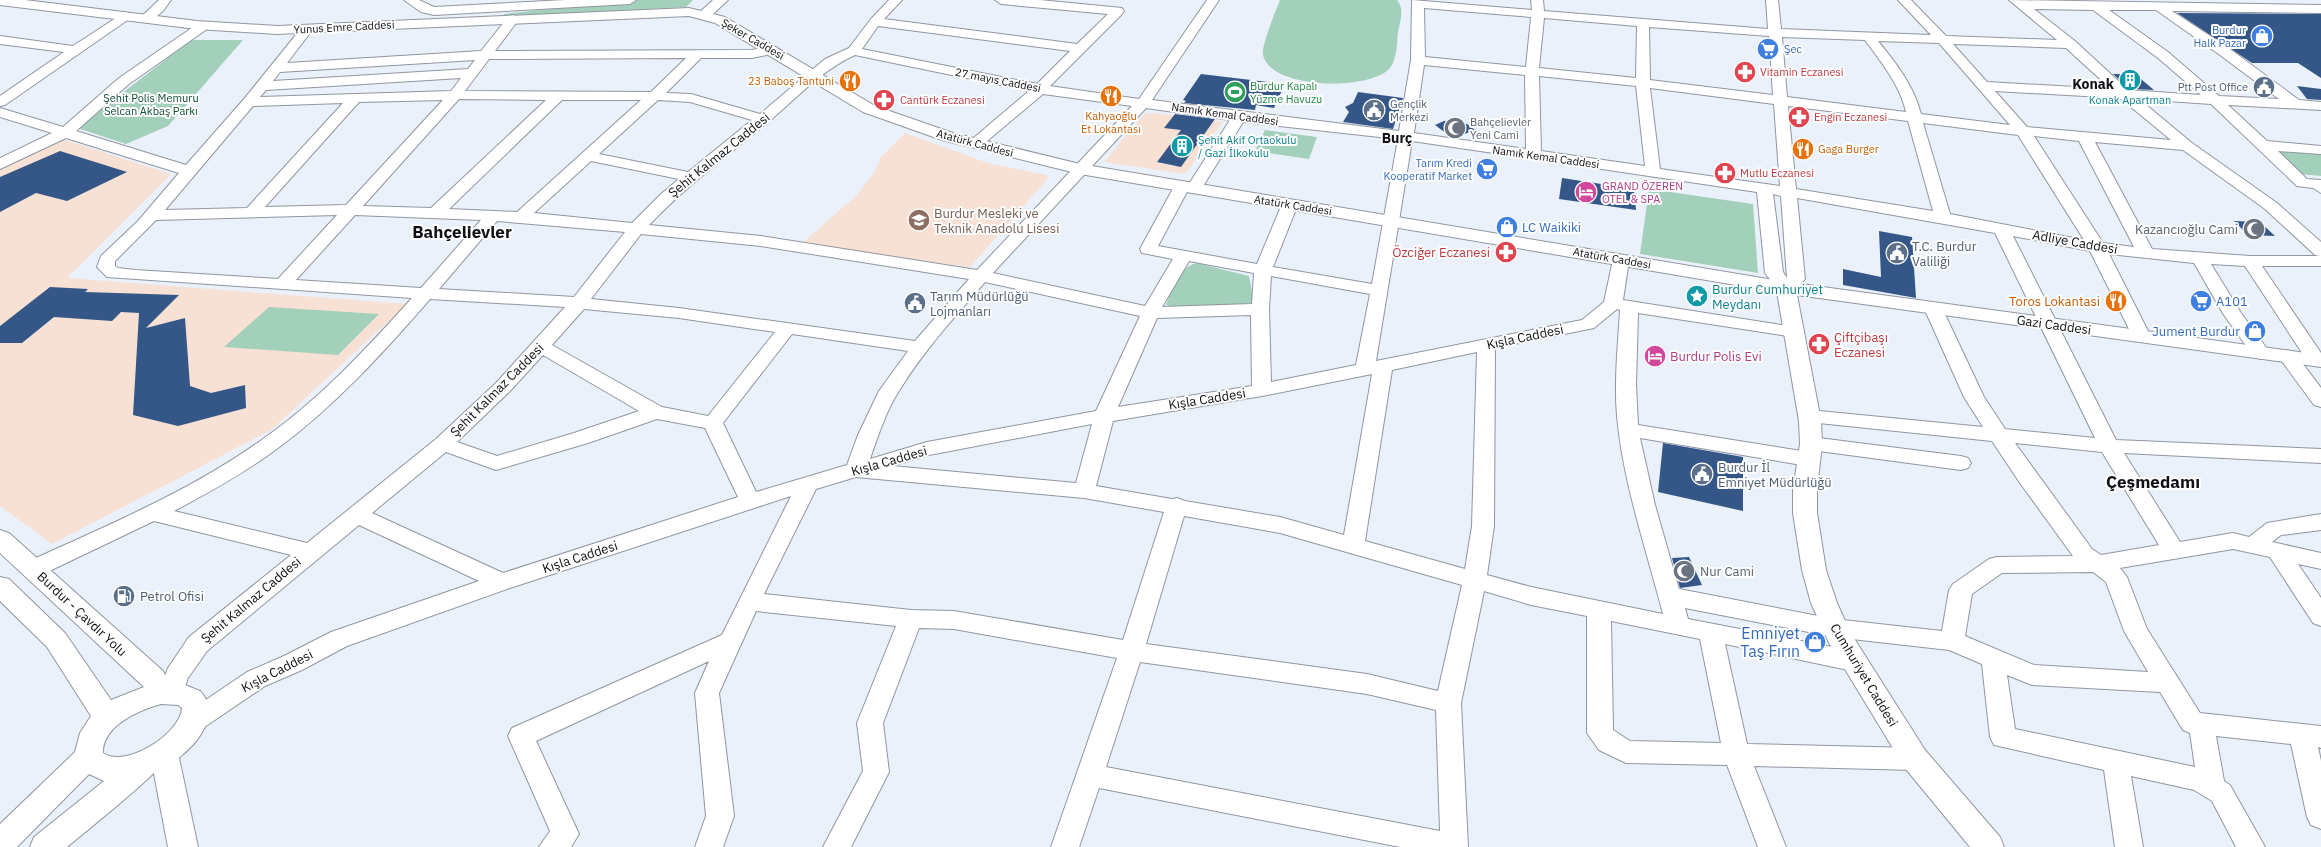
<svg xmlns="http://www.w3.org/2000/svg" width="2321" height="847" viewBox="0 0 2321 847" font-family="'IBM Plex Sans',sans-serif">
  <rect width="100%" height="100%" fill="#eaf1fb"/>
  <path fill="#f7e1d4" d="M1153,113l70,9 -38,52 -81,-12 40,-48z
    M905,133l83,30 62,13 -80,91 -170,-22 56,-49 18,-23 7,-16z
    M62,139l109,35 -104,104 340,26 -136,126 -219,114 -52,-38v-337z"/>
  <path fill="#a3d0ba" d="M632,0h61l-7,7 -184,10 2,-3z
    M1280,0h117c8,9 3,21 1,32 -1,10 -1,27 -8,36 -19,23 -120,22 -127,-13 -2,-8 13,-45 17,-55z
    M191,40h52l-75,86 -42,18 -49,-16z
    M1265,130l52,7 -8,22 -54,-8z
    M2277,150l44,4v22l-22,-2z
    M1649,189l104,15 5,69 -118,-19z
    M1197,263l52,13 5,27 -79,5 -9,-3c7,-17 11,-37 31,-42z
    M269,307l110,7 -41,41 -114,-8z"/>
  <path fill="#355788" d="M2177,13l144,1v64l-23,-15h-46z
    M1201,74l84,10 -11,24 -18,-3 -1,5 -71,-7 2,-2 -3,-1z
    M2113,74h22l19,16 -25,-1z
    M2297,86l24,3v11l-14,-1z
    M1358,92l45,6 -10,31 -50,-7 6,-10 -4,-5 8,-4z
    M1175,114l40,5 -34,48 -24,-5 24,-32 -17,-2z
    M1456,120l11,4 8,6 -13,5h-8l-11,-4 -8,-6 9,-4z
    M60,151l67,21 -60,29 -31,-8 -36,19v-35z
    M1562,178l72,11 2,21 -77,-11z
    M2234,221l26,1 15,14 -27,-1z
    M1879,231l33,6 4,61 -73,-13v-16l38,8z
    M50,287l38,2 -3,3 94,3 -33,33 39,-10 5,68 21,7 34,-8 1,23 -68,18 -45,-11 6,-102 -18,-1 -9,9 -58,-4 -32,26h-22v-17z
    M1663,443l80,14v54l-85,-19z
    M1689,557l13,28 -22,3 -8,-30z"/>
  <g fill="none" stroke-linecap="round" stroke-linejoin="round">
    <g stroke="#9096a0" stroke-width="2">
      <path id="minor" d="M159,0h12l-8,11 -12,10h-8l-2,-3 2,-3z
        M404,0h15l15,7 131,-7h71l-6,4 -196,11 -13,-3z
        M889,0h13l-18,19 193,25 31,-30 -107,-10 -6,-4h45l82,8 2,3 -2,3 -72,72 89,13 68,-99h12l-67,100 247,31 12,-71 1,-60 120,10 -1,-10h12l1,11 224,18 -2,-29h12l3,29 150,6 -33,-35h13l35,36 111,4 -48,-40 312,5v8l-149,-2 58,38 69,51 22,2v8l-93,-5 39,36 54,5v8l-43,-3 29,28 14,1v13l-8,-5 -16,-2 -86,-82 -72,-5 53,44 85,60 44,39v24h-59l59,87v13l-11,-1 -65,-99 -34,-2 30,49 29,40 -2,4 -7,2 -7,-2 -30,-42 -30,-52 -85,-9 42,83 -2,4h-14l-45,-90 -77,-15 103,204 205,9v14l-197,-10 56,89 53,-9 16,4 18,-14 54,-9v16l-40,5 -9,7 49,11v16l-23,-5 23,34v28l-8,-3 -43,-66 -37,-8 -113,19 7,9 20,52 53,84 121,13v22l-3,-1 3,14v68l-10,-4 -4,-8 -16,-73 -75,-8 8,45 6,4 35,62h-29l-24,-46 -18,-11 -63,-14 12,71h-28l-11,-77 -110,-25 -4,-8 -8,-73 -33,-14 -115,-13 -149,-29 3,11 165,32 9,3 3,7 -3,7 -9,3 -128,-27 22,100 168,4 9,3 4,8 -4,8 -9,3 -161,-4 32,81h-28l-31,-82 -101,-2 -27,-13 -12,-17v-117l-56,-11 -47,-14 -23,112 7,144h-68l-301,-59 -20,59h-28l66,-189 -163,-29 -35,-1 -36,95 6,49 -38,75h-28l40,-76 -6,-48 39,-97 -140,-15 -37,82 15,123 -11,31h-28l11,-31 -11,-123 14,-32 -173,80 43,93 -8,13h-32l11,-16 -42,-95 4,-8 210,-93 69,-139 -281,92 -163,58 -45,24 -37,16 -62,42 -9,3 -9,-3 -4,-7 4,-7 62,-42 37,-16 47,-24 148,-51 -120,-56 -152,126 -19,27 -8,22 -9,3 -9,-3 -3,-7 9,-25 21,-31 102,-82 -137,-34 -113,54 -8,2 -8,-2 -3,-6 3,-6c81,-37 166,-72 238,-124 56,-39 104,-91 149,-141l-305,-21 -10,-10 4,-11 37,-35 41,-48 -113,-35 -66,31v-11l52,-25 -52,-16v-9l63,19 56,-49 80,-55h8l2,3 -2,3 -78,55 -53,47 110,34 58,-66 59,-73 4,-1 6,4 -26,34 194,-12 28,-35 4,-1 6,4 -24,32 257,-1 19,-4 5,1 2,3 -2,3 -24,5h-51l-35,35 25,1 69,20 65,-55 24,-11 22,-29zM1424,8l107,9 -5,50 -101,-10zM2034,9l59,1 65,48 43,37 -73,-5 -53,-49zM2109,10h47l64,45 59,44 -60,-3 -51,-44zM1544,18l93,8 -1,52 -97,-10zM878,26l192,25 -33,33 -175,-35zM1649,27l120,9 4,59 -123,-15zM1782,37l83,3c16,22 35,45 41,72l-119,-15zM1878,41l61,2 71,82 -89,-11c-7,-28 -25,-51 -43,-73zM1953,44l113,4 45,41 -124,-7zM855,55l174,36 -59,50 -2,3 2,3h10l63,-53 89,12 -155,164 -216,-34 -112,-11c36,-38 78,-69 118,-102 29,-24 53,-52 88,-68zM686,58l-35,34 -186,-1 24,-32zM475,60l-7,9 -195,12 7,-9zM1424,65l101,10 1,74 -112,-16zM1539,76l97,10 9,80 -104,-15zM461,78l-10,13 -191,6 6,-7zM1650,88l124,16 6,82 -120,-17zM1995,91l125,7 51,42 -144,-13zM459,99l87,1 -115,108 -68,-2zM443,100l-97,105 -81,2 94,-105zM562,100h79l-124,112 -68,-3zM658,100l32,2 62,18 -64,52 -89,-18zM343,103l-96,105 -82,2 88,-104zM1788,106l120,15 25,90 -137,-22zM1146,108l84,12 -41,64 -7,-3 -6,2 -36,66 2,4 31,6 -28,47 -152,-33zM1243,122l155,17 -26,145 -99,-17 25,-63 -2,-3h-12l-2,3 -25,60 -99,-18 30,-56 6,3 6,-2zM1923,123l95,12 66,105 -134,-26zM2034,136l45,5 55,106 -31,-4zM1412,141l345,51 8,81 15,19 6,1 6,-1 13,-13 -8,-81 198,35 100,205 -90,-9 -21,-32 -42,-89 -3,-4h-12l-3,4 40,89 19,30 -174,-17 -7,2 -3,4 3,4 7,2 183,19 28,42 53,73 -76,1 -8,2 -36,25 -4,6 -7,41 -108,-12 -155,-30 -24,-84 -15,-67 168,28 7,-2 3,-5 -3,-5 -7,-2 -170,-27 -2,-41 2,-71 156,24 6,-1 3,-4 -3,-4 -6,-1 -171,-27 6,-40 -2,-4h-12l-2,4 -9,42 -22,18 -206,41zM2095,142l88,8 82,59 50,46 5,1h-70l-98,-7zM591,161l88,18 -18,15 -29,29 -98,-10zM1773,194l8,2 6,82 -4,-6zM337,215l-59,64 -143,-9 -17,-2 -3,-2v-5l41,-41zM355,215l126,5 -60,68 -125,-8zM497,221l128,11 -51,65 -135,-8zM641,234l120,12 208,33 -54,62 -236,-33 -88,-9zM1189,261l65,12 -2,31 -90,3zM1271,276l99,18 -14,71 -85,17 -2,-73zM985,282l155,34 -44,95 -169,31 -57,17c8,-23 16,-48 29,-68 24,-40 56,-74 86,-109zM430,299l135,8 -69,76 -60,56 -129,104 -133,-32c36,-19 72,-39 104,-63 57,-42 106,-96 152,-149zM584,309l95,9 96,14 -67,84 -46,-9 -110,-62zM1617,309l3,1c-2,35 -6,71 -3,106 6,67 29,132 46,198l-132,-27 -44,-12 7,-49 1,-178 99,-20zM1251,315l1,71 -134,21 39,-89zM792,334l116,17 -29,40 -21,44 -11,30 -91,27 -33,-69zM1477,352l-5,174 -7,43 -100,-28 27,-171zM543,355l96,56 -65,22 -77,23 -40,-14 53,-51zM1372,374l-28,161 -64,-18 -95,-16 -8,-3 -5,1 -76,-13 17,-65 149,-25zM657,419l48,9 33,69 -235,76 -131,-60 74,-61 50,18 92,-27zM1092,424l-16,59 -184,-17 37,-11zM2015,443l87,9 57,93 -58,10 -9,-6zM856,477l228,21 80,14 -41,128 -169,-29 -43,-1 -147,-16 52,-105zM1184,516l96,17 182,52 -24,106 -71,-17 -221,-30zM2093,572l13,10 18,49 24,41 -114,-7 -69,-29 7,-42 30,-21zM1611,621l89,18 21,104 -91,-2 -17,-11zM1140,662l227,32 69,16 4,121 -334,-64zM2007,675l25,10 128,7 23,38 7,3 5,34 -180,-38z
        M125,12l6,4 -2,3 -124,86 -5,1v-10l64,-44 -64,-8v-8l73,10z
        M2287,350l7,2 27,36v19l-7,-2 -36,-49 2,-4z
        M1811,437l150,19 7,2 3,5 -3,5 -7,2 -157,-21 -3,-5 3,-5z"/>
    </g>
    <g stroke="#9096a0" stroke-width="2">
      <path id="major" d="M0,0h25l172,21 80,5 412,-18 12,3 12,-11h15l-15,14 12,3 150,89 78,27 127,31 706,118 535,73v12l-524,-72 24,126 1,23 -5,46v23l9,57 11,33 13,29 75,118 75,87 4,10h-34l-65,-79 -76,-125 -18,-40 -9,-33 -9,-57v-23l7,-46 -1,-23 -22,-129 -697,-118 -138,-34 -79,-28 -148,-89 -26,-7 -412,18 -80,-5 -197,-24z
        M164,741l10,3 4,9 20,94h-30l-18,-94 4,-9z"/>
    </g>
    <g stroke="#9096a0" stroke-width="2">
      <path id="highway" d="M0,530l9,3 154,138 6,11 11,1 20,8c22,23 -3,54 -23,68 -6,4 -16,7 -21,12 -28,27 -59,51 -89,76h-37l4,-10 70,-56 -15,-7 -72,73h-17v-23l75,-72 5,-19 11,-17 -44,-69 -47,-46v-24l9,2 56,54 46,67 33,-13 -144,-134zM161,704l17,1 4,3c-1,25 -56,61 -79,45 -1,-27 36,-43 58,-49z"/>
    </g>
    <use href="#minor" fill="#fff" fill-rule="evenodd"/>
    <use href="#major" fill="#fff" fill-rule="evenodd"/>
    <use href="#highway" fill="#fff" fill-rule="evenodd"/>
  </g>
  <defs>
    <g id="shop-disc" transform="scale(1.15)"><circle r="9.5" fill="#3f7fe0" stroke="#fdfdfd"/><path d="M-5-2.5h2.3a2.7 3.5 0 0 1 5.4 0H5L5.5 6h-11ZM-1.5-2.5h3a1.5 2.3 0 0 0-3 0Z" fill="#fff"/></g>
    <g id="supermarket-disc" transform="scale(1.15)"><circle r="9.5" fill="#3f7fe0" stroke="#fdfdfd"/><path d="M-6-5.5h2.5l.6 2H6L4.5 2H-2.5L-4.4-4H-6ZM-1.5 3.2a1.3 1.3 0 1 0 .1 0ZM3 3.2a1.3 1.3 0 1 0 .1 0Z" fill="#fff"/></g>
    <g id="pharmacy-disc" transform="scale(1.15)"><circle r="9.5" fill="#e0444e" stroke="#fdfdfd"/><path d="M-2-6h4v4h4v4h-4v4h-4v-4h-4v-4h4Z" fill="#fff"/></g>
    <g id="building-disc" transform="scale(1.15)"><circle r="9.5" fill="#0f9aa8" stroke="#fdfdfd"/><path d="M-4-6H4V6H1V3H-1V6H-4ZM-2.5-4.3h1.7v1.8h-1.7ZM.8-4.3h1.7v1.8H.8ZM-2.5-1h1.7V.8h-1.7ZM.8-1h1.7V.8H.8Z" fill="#fff"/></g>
    <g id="restaurant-disc" transform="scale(1.15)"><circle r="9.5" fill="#e8710a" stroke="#fdfdfd"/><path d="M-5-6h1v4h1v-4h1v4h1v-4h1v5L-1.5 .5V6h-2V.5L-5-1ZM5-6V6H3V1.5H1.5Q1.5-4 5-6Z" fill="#fff"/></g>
    <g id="civic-disc" transform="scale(1.15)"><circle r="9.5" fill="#5c6f8a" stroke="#fdfdfd"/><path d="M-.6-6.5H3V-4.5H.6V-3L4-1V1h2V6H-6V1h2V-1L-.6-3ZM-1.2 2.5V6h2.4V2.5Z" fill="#fff"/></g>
    <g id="stadium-disc" transform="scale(1.15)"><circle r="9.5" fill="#2e9e5b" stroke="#fdfdfd"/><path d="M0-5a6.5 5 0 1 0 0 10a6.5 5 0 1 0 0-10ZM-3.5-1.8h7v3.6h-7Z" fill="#fff"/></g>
    <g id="mosque-disc" transform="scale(1.15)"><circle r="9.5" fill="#6b7280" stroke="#fdfdfd"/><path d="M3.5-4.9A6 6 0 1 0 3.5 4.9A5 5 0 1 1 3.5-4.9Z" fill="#fff"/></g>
    <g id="hotel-disc" transform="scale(1.15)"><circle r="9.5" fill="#d1479c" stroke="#fdfdfd"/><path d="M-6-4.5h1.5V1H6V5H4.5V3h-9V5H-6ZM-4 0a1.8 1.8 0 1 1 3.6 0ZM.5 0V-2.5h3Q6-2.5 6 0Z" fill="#fff"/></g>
    <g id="school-disc" transform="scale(1.15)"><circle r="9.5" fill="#8d6e63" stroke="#fdfdfd"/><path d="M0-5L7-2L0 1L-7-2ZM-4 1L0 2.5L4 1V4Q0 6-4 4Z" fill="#fff"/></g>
    <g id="sight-disc" transform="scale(1.15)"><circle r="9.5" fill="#0f9aa8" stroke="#fdfdfd"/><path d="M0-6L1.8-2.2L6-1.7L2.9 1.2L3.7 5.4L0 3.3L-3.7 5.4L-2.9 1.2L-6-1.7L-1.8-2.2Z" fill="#fff"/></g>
    <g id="fuel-disc" transform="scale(1.15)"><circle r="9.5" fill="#5c6f8a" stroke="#fdfdfd"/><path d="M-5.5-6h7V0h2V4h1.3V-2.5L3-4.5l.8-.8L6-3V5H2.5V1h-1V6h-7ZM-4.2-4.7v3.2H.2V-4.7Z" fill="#fff"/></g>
  </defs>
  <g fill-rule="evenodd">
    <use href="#shop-disc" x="2262" y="36"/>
    <use href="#supermarket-disc" x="1768" y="49"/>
    <use href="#pharmacy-disc" x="1745" y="72"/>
    <use href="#building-disc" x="2130" y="80"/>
    <use href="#restaurant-disc" x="850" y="81"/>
    <use href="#civic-disc" x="2264" y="87"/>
    <use href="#stadium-disc" x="1235" y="92"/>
    <use href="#restaurant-disc" x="1111" y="96"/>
    <use href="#pharmacy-disc" x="884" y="100"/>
    <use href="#civic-disc" x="1374" y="110"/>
    <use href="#pharmacy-disc" x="1799" y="117"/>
    <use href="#mosque-disc" x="1455" y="128"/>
    <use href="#building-disc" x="1182" y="146"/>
    <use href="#restaurant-disc" x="1803" y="149"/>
    <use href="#supermarket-disc" x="1487" y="169"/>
    <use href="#pharmacy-disc" x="1725" y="173"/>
    <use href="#hotel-disc" x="1586" y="192"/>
    <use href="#school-disc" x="919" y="220"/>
    <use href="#shop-disc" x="1507" y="227"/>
    <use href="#mosque-disc" x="2254" y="229"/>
    <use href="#pharmacy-disc" x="1506" y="252"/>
    <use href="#civic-disc" x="1897" y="253"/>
    <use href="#sight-disc" x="1697" y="296"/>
    <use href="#restaurant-disc" x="2116" y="301"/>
    <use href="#supermarket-disc" x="2201" y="301"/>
    <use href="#civic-disc" x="915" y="303"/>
    <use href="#shop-disc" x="2255" y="331"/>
    <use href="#pharmacy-disc" x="1819" y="344"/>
    <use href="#hotel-disc" x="1655" y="356"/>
    <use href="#civic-disc" x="1702" y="474"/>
    <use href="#mosque-disc" x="1684" y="571"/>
    <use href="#fuel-disc" x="124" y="596"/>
    <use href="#shop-disc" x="1815" y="642"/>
  </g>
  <g text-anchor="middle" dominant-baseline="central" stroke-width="4" stroke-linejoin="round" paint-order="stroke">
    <g font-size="11" fill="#0e1014" stroke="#fdfdfd">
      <text transform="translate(344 27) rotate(-3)">Yunus Emre Caddesi</text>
      <text transform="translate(753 39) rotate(30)">Şeker Caddesi</text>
      <text transform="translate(998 80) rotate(11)">27 mayıs Caddesi</text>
      <text transform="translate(1225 114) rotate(8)">Namık Kemal Caddesi</text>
      <text transform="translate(975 143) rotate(15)">Atatürk Caddesi</text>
      <text transform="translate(1546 157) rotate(8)">Namık Kemal Caddesi</text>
      <text transform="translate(1293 205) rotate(9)">Atatürk Caddesi</text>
      <text transform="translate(1612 258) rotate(10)">Atatürk Caddesi</text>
    </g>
    <g font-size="11" fill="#366cbe" stroke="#fdfdfd" text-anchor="end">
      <text x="2246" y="30">Burdur<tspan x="2246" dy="13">Halk Pazar</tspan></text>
      <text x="1784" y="49" text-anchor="start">Şec</text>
      <text x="1472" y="163">Tarım Kredi<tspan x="1472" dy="13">Kooperatif Market</tspan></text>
    </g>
    <g font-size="11" fill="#be3a42" stroke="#fdfdfd" text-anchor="start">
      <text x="1760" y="72">Vitamin Eczanesi</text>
      <text x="900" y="100">Cantürk Eczanesi</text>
      <text x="1814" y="117">Engin Eczanesi</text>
      <text x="1740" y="173">Mutlu Eczanesi</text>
    </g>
    <g font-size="11" fill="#c56008" stroke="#fdfdfd" text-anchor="end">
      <text x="834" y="81">23 Baboş Tantuni</text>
      <text x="1111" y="116" text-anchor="middle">Kahyaoğlu<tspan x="1111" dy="13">Et Lokantası</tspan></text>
      <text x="1818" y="149" text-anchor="start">Gaga Burger</text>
    </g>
    <g font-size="11" fill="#27864d" stroke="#fdfdfd" text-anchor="start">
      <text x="1250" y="86">Burdur Kapalı<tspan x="1250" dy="13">Yüzme Havuzu</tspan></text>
    </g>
    <g font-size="11" fill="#4e5e75" stroke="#fdfdfd" text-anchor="end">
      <text x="2248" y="87">Ptt Post Office</text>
      <text x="1390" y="104" text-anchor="start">Gençlik<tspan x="1390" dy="13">Merkezi</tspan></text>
    </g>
    <g font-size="11" fill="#0f4d36" stroke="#fdfdfd">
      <text x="151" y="98">Şehit Polis Memuru<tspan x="151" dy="13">Selcan Akbaş Parkı</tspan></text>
    </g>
    <g font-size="11" fill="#0d838f" stroke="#fdfdfd">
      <text x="2130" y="100">Konak Apartman</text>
      <text x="1198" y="140" text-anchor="start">Şehit Akif Ortaokulu<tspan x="1198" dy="13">/ Gazi İlkokulu</tspan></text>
    </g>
    <g font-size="11" fill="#5b616d" stroke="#fdfdfd" text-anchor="start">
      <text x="1470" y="122">Bahçelievler<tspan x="1470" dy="13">Yeni Cami</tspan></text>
    </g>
    <g font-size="11" fill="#b23c85" stroke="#fdfdfd" text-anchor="start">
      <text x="1602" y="186">GRAND ÖZEREN<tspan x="1602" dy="13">OTEL &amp; SPA</tspan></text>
    </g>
    <g font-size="13" fill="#0e1014" stroke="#fdfdfd">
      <text transform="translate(719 155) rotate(-39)">Şehit Kalmaz Caddesi</text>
      <text transform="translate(2075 242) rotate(10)">Adliye Caddesi</text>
      <text transform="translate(2054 325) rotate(8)">Gazi Caddesi</text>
      <text transform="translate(1525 337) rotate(-12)">Kışla Caddesi</text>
      <text transform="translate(497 390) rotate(-45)">Şehit Kalmaz Caddesi</text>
      <text transform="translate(1207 399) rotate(-9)">Kışla Caddesi</text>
      <text transform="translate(889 461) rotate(-16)">Kışla Caddesi</text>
      <text transform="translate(580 557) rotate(-18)">Kışla Caddesi</text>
      <text transform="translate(251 600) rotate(-40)">Şehit Kalmaz Caddesi</text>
      <text transform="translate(82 614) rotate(43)">Burdur - Çavdır Yolu</text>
      <text transform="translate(277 671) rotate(-27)">Kışla Caddesi</text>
      <text transform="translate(1864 675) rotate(59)">Cumhuriyet Caddesi</text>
    </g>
    <g font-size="13" fill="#785e54" stroke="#fdfdfd" text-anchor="start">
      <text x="934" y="213">Burdur Mesleki ve<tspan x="934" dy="15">Teknik Anadolu Lisesi</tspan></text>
    </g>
    <g font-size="13" fill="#366cbe" stroke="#fdfdfd" text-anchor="start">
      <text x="1522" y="227">LC Waikiki</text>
      <text x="2216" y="301">A101</text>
      <text x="2240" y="331" text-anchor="end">Jument Burdur</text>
    </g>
    <g font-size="13" fill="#5b616d" stroke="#fdfdfd" text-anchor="end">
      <text x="2238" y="229">Kazancıoğlu Cami</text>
      <text x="1700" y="571" text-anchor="start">Nur Cami</text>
    </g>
    <g font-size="13" fill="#4e5e75" stroke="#fdfdfd" text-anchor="start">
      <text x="1912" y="246">T.C. Burdur<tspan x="1912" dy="15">Valiliği</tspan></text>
      <text x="930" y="296">Tarım Müdürlüğü<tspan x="930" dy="15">Lojmanları</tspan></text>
      <text x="1718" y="467">Burdur İl<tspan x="1718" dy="15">Emniyet Müdürlüğü</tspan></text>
      <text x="140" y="596">Petrol Ofisi</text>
    </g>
    <g font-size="13" fill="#be3a42" stroke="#fdfdfd" text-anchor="end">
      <text x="1490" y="252">Özciğer Eczanesi</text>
      <text x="1834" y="337" text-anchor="start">Çiftçibaşı<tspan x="1834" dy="15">Eczanesi</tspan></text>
    </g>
    <g font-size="13" fill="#0d838f" stroke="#fdfdfd" text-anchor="start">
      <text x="1712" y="289">Burdur Cumhuriyet<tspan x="1712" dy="15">Meydanı</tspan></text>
    </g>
    <g font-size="13" fill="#c56008" stroke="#fdfdfd" text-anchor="end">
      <text x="2100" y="301">Toros Lokantasi</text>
    </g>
    <g font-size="13" fill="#b23c85" stroke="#fdfdfd" text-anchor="start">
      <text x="1670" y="356">Burdur Polis Evi</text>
    </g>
    <g font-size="14" font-weight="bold" fill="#0e1014" stroke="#fdfdfd">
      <text x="2093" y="84">Konak</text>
      <text x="1397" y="138">Burç</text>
    </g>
    <g font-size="16" fill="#366cbe" stroke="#fdfdfd" text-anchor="end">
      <text x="1800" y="633">Emniyet<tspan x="1800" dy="18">Taş Fırın</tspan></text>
    </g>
    <g font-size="17" font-weight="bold" fill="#0e1014" stroke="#fdfdfd">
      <text x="462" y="232">Bahçelievler</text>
      <text x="2153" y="482">Çeşmedamı</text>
    </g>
  </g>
</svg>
